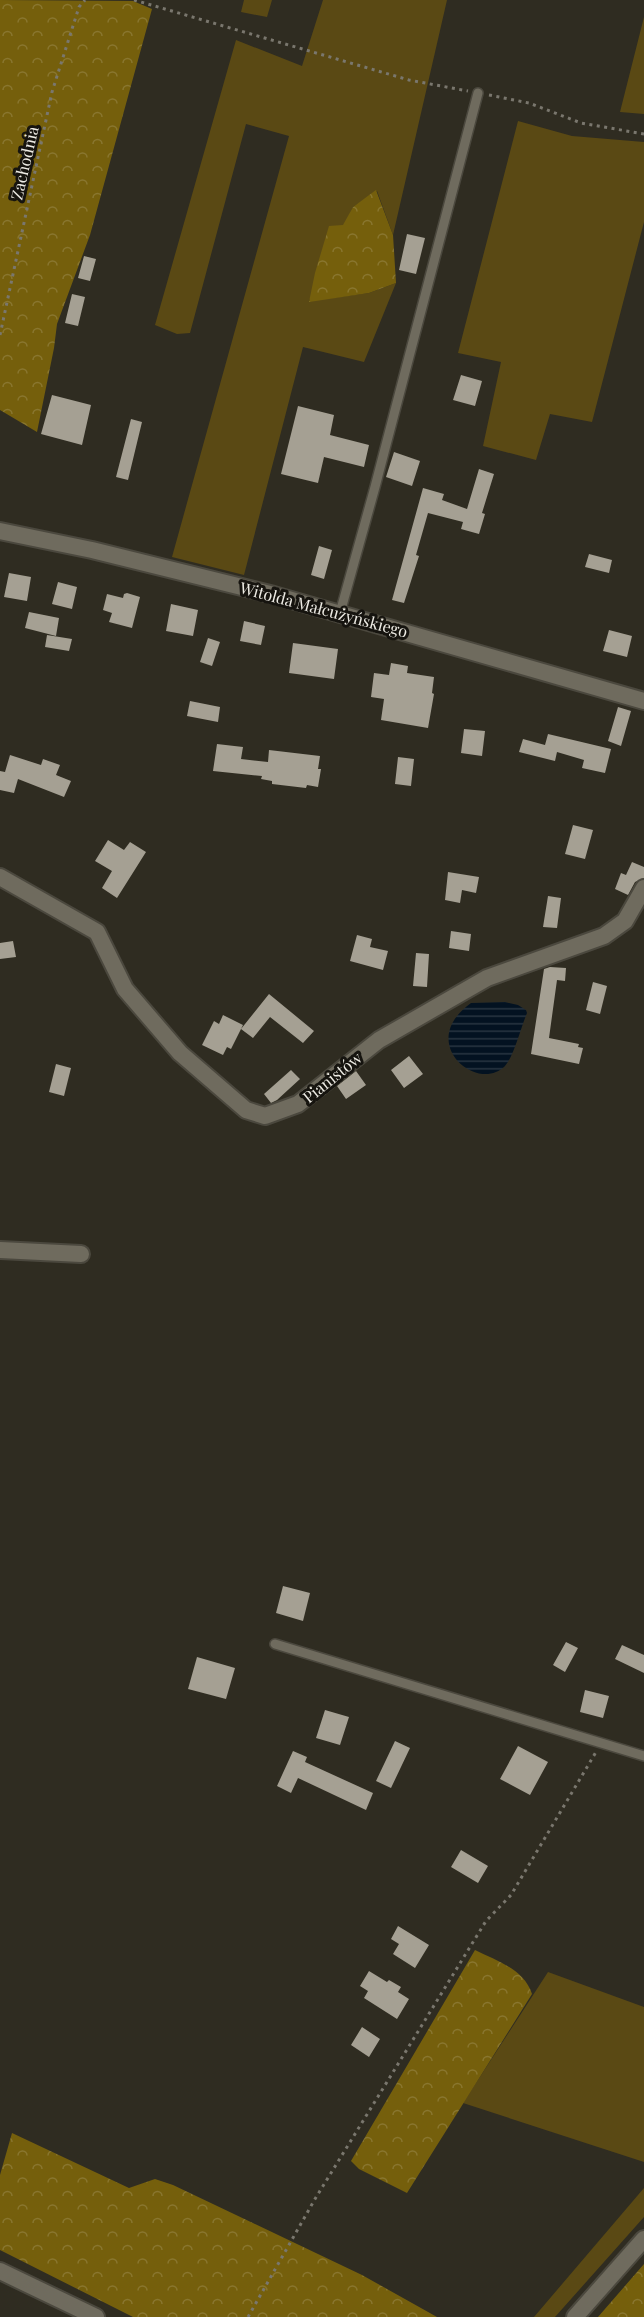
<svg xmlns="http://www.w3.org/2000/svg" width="644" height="2317" viewBox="0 0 644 2317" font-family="'Playfair Display',serif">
  <defs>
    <pattern id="forest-crowns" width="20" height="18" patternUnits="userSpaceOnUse" patternTransform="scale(1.5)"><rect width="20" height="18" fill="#755f0c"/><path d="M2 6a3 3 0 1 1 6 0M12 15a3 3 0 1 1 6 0" fill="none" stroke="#89762f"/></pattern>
    <pattern id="water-rules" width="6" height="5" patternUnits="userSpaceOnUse" patternTransform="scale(1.5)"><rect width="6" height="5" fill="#031221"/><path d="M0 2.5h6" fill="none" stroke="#283541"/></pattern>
  </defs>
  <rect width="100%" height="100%" fill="#2f2c21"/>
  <path fill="#5a4914" d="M244,0h28l-5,17 -26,-5z
    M323,0h124l-54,235 -16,-44 -24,16 -44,94 60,-8 27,-10 -32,79 -61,-15 -59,228 -72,-18 117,-421 -43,-12 -56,209 -13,1 -22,-9 81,-285 66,26z
    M644,17v97l-24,-2z
    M518,121l54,15 72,6v80l-52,200 -42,-8 -14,46 -53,-14 18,-84 -43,-9z
    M548,1972l96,35v155l-181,-59z
    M644,2188v29l-89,100h-21z"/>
  <path fill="url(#forest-crowns)" d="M0,0l133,1 19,8 -62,226 -33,89 -3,24 -17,84 -37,-22z
    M376,190l17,45 3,48 -27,10 -60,9 6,-29 14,-47 14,-1 10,-18z
    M475,1950c22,11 49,19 57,44l-125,199 -48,-24 -8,-8z
    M12,2133l117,55 26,-9 18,6 189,90 75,42h-304l-133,-67v-75z
    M644,2264v53h-46z"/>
  <path fill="url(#water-rules)" d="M505,1002l13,3 8,5 1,3c-6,14 -13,43 -22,53 -27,28 -90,-23 -34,-63z"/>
  <path fill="#a5a093" d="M407,234l18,4 -9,36 -17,-4z
    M84,256l12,3 -6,22 -12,-3z
    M72,294l13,3 -7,29 -13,-3z
    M461,375l21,6 -7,25 -22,-6z
    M52,395l39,10 -9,40 -41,-11z
    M298,406l36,9 -4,20 39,10 -5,22 -40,-10 -6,26 -37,-9z
    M131,419l11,3 -14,58 -12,-3z
    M394,452l26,9 -8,25 -26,-9z
    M479,469l15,5 -12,39 3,1 -6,20 -18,-5 2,-7 -35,-9 -12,42 3,1 -15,47 -12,-3 31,-112 21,6 -2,6 25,9z
    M319,546l13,4 -8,29 -13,-4z
    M589,554l23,6 -3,13 -24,-6z
    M9,573l22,4 -4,24 -23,-4z
    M58,582l19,5 -5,22 -20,-5z
    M127,593l13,4 -8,31 -23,-6 3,-9 -9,-3 4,-16 16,4 1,-4z
    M171,604l27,6 -5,26 -27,-5z
    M29,612l30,6 -3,18 -31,-8z
    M244,621l21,5 -4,19 -21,-4z
    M609,630l23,6 -5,21 -24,-6z
    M47,635l25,4 -3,12 -24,-4z
    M208,638l12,4 -8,24 -12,-4z
    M293,643l45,6 -4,30 -45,-6z
    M391,663l17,3 -1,7 27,4 -2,16 2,1 -6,34 -47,-8 3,-21 -13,-2 3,-24 15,2z
    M190,701l30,6 -2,15 -31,-6z
    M618,707l13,4 -10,35 -13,-5z
    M464,729l21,2 -3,25 -21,-3z
    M548,734l63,15 -6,24 -23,-5 2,-8 -27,-8 -2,9 -36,-9 4,-13 22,6z
    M217,744l26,3 -2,12 27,3 1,-12 51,6 -2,13h3l-3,18 -11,-2 -1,3 -34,-4v-3l-11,-2 1,-3 -49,-5z
    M10,755l31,10 2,-6 17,6 -4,10 15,6 -7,16 -46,-18 -4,14 -14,-3v-19l5,1z
    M398,757l16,2 -3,27 -16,-2z
    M573,825l20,5 -8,29 -20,-5z
    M108,840l16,10 6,-8 16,10 -29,46 -15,-10 10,-17 -17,-10z
    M632,862l12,5v11l-9,4 -7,13 -13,-6 6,-16 5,2z
    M448,872l31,5 -3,16 -14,-3 -2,13 -15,-3z
    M548,896l13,2 -4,30 -14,-1z
    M451,931l20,3 -2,17 -20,-3z
    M357,935l15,4 -2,8 18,4 -5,19 -33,-9z
    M13,941l3,16 -16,2v-16z
    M416,953l13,1 -2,33 -14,-1z
    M550,967l16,1 -1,13 -8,-1 -8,58 30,6 -1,3 5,1 -4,16 -48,-10 13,-85z
    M593,982l14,4 -7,28 -14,-4z
    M269,994l45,37 -11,12 -33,-26 -17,21 -12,-9z
    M223,1015l20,10 -12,24 -4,-2 -4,8 -21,-10 12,-24 5,3z
    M409,1056l14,18 -19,14 -13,-18z
    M56,1064l15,4 -7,28 -15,-4z
    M291,1070l9,9 -23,21 -6,3 -7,-9z
    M356,1071l10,14 -20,14 -9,-13z
    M283,1586l27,7 -7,28 -27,-8z
    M566,1642l12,6 -13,24 -12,-7z
    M622,1645l22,10v18l-29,-14z
    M197,1657l38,11 -9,31 -38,-10z
    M585,1690l24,6 -6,22 -23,-6z
    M325,1710l24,7 -9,28 -24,-7z
    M395,1741l15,7 -19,40 -15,-7z
    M518,1746l30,16 -18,33 -30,-16z
    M293,1751l14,6 -2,5 68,31 -7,17 -68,-32 -7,15 -14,-7z
    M461,1850l27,16 -10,17 -27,-16z
    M398,1926l31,19 -14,23 -22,-14 6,-10 -8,-5z
    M369,1971l18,11 2,-2 12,7 -3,5 11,7 -12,20 -33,-21 4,-7 -8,-5z
    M362,2027l18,12 -11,18 -18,-12z"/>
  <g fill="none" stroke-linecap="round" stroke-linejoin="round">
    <g stroke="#4b483e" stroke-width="12">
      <path id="service" d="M340,613l35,-126 103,-394
        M275,1644l369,112"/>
    </g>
    <g stroke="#4b483e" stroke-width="20">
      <path id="minor" d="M0,877l97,55 28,57 55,64 66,57 19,6 33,-12 81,-64 108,-62 117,-42 21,-15 19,-33
        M0,1250l81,4
        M0,2271l96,46"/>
    </g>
    <g stroke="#4b483e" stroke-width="20">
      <path id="tertiary" d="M0,531l92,19 182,45 370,106"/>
    </g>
    <g stroke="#4b483e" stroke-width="20">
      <path id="secondary" d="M575,2317l69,-78"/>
    </g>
    <path stroke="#7a776e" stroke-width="3" stroke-dasharray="3 4.5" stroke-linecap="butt" d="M134,0l275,80 59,11
      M489,95l40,8 52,20 63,11
      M0,335l52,-243 27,-85 6,-7
      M248,2317l67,-118 171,-278 25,-26 85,-143"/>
    <use href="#service" stroke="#6f6b5e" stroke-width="9"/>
    <use href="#minor" stroke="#6f6b5e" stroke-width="16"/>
    <use href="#tertiary" stroke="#6f6b5e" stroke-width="16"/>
    <use href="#secondary" stroke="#6f6b5e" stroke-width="16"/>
  </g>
  <g text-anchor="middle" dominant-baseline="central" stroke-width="6" stroke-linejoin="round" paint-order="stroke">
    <g font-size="16" fill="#edebe4" stroke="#16140f">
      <text transform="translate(24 163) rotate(-77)">Zachodnia</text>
      <text transform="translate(324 609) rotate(15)">Witolda Małcużyńskiego</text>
      <text transform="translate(332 1077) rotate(-39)">Pianistów</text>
    </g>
  </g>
</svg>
